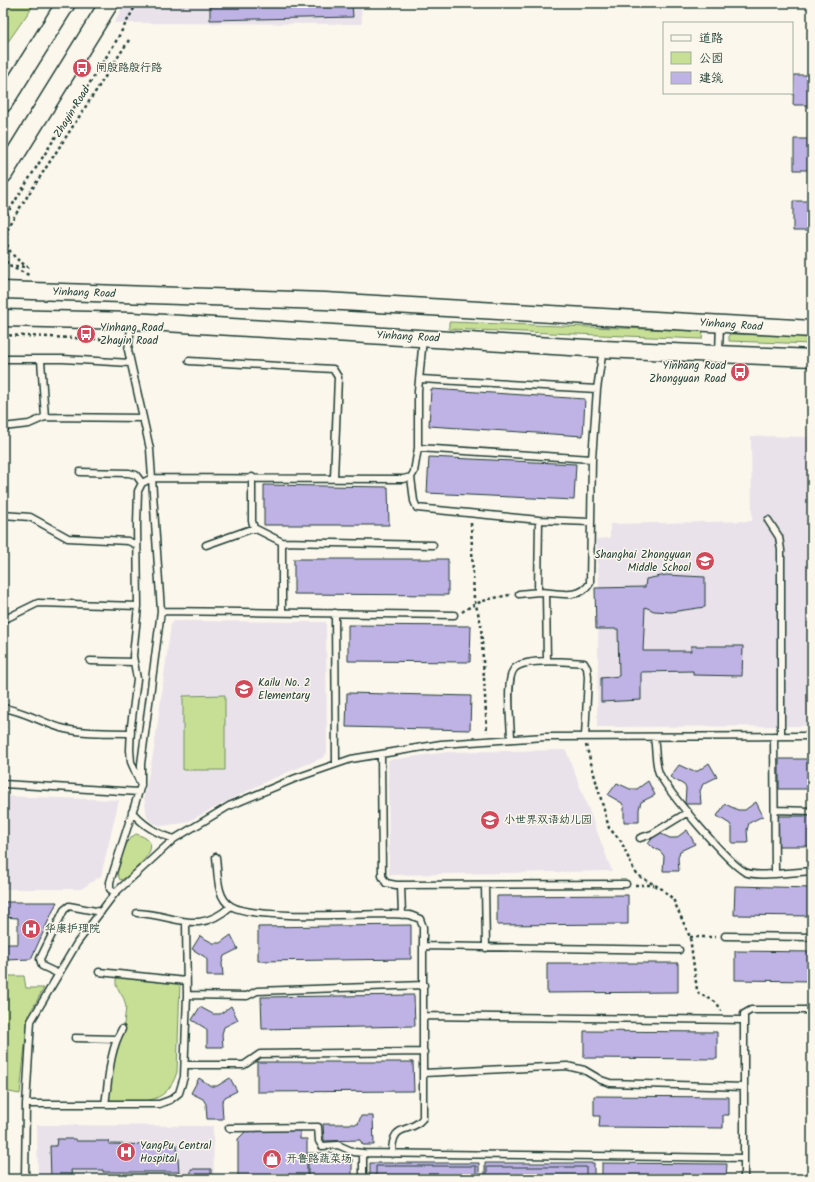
<svg xmlns="http://www.w3.org/2000/svg" width="815" height="1182" viewBox="0 0 815 1182" font-family="Kalam,'LXGW WenKai TC',sans-serif">
  <rect width="100%" height="100%" fill="#fbf7ec"/>
  <filter id="ink" filterUnits="userSpaceOnUse"><feTurbulence type="fractalNoise" baseFrequency=".025" numOctaves="2"/><feDisplacementMap in="SourceGraphic" scale="8" xChannelSelector="R" yChannelSelector="G"/><feConvolveMatrix kernelMatrix="1 2 1 2 8 2 1 2 1" color-interpolation-filters="sRGB"/></filter>
  <g filter="url(#ink)">
    <path fill="#e9e2ea" d="M125,3h236l1,21 -248,-1z
      M751,436l61,1v289l-215,1 2,-145 -3,-43 14,-1v-14l142,-3z
      M174,621l152,1 1,131 -5,5 -55,23 -82,42 -24,3 -11,-5 -3,-4 -3,-21 10,-46 17,-126z
      M566,750l46,121 -223,4 -1,-115 60,-8z
      M3,796l116,4 -18,76 -20,13h-78z
      M37,1125l176,1 1,53h-176z"/>
    <path fill="#c7df94" stroke="#738e64" d="M3,3h32l-32,46z
      M449,322l254,9 -1,8 -253,-10z
      M729,334l83,2v8l-83,-3z
      M225,695v75h-42v-74z
      M136,834c24,7 14,20 2,32 -6,6 -10,12 -18,14l-3,-7c4,-12 7,-33 19,-39z
      M3,976h21l2,12h18l-16,28 -8,78 -11,-2 -6,3z
      M116,977l64,5 -3,90c-11,36 -39,29 -69,30l8,-55 7,-15 3,-25 -2,-8 -8,-14z"/>
    <path fill="#bfb2e4" stroke="#1f3d34" d="M210,3h142l1,14 -143,3z
      M794,75h18v30h-19z
      M794,139h18v31h-18z
      M793,201h19v30h-19z
      M431,389l154,10 -2,37 -154,-10z
      M429,457l147,7 -2,36 -147,-7z
      M264,485l124,2 1,38h-125z
      M294,559h154v36l-154,-1z
      M666,575l39,2v30l-34,5 -17,-1 -9,-4 -2,44h48v-5h52l-1,30 -49,-1v-4l-52,1v28l-40,2v-24l18,-2 -1,-47h-22l-1,-41 50,-1 1,-8z
      M348,625l123,1 -1,36 -122,-1z
      M347,693l124,3 -1,34 -124,-3z
      M779,759h33v30h-33z
      M709,763l8,14 -14,7 -3,7 1,13h-16l1,-16 -2,-3 -14,-8 9,-12 13,6h6z
      M648,781l7,14 -14,7 -2,7v13h-15v-15l-2,-4 -14,-8 9,-12 13,6h7z
      M756,802l7,14 -14,7 -2,7 1,13h-16v-15l-2,-4 -13,-8 8,-12 13,6h7z
      M778,816h34v30h-34z
      M687,830l8,14 -15,7 -2,7 1,13h-16l1,-15 -3,-4 -13,-8 9,-12 13,6h6z
      M735,886l77,2v28l-78,-1z
      M628,895v29l-131,1v-29z
      M3,902h54l-26,57 -25,1v3h-3v-23l1,4h14v-26l-15,-1z
      M411,925v34l-153,2v-34z
      M231,935l7,14 -14,7 -2,7 1,13h-16v-16l-2,-3 -13,-8 8,-13 13,7h7z
      M735,951l77,1v29l-77,-1z
      M547,963h131v29l-131,1z
      M414,995l1,31 -153,3 -1,-32z
      M231,1006l7,14 -14,7 -2,7 1,13h-16v-16l-2,-3 -13,-8 8,-13 13,7h7z
      M584,1031l133,1v27l-133,-1z
      M257,1062h156l1,29 -157,1z
      M199,1078l12,8h6l13,-8 7,13 -12,6 -3,5 1,17h-16l-1,-15 -3,-5 -12,-6z
      M594,1096l135,1v18h-6v13l-124,-1 1,-11h-6z
      M361,1116h12l1,29h-11l-3,-5 -36,1 -1,-17h35z
      M249,1128h51v11h7v40h-69v-40z
      M57,1139h18l1,2h33v3l68,1 2,27h-76v-2h-32l1,9h-21l-1,-33h6z
      M308,1153h28l1,6h15v20h-44z
      M370,1163h109v14h6v-14h109v16h-224z
      M602,1163l125,1 -1,15h-124z
      M376,1166h100v13h-100z
      M487,1167h99v12h-99z
      M191,1169h20v10h-20z
      M753,1178h59v1h-59z"/>
    <g fill="none" stroke-linecap="round" stroke-linejoin="round">
      <g stroke="#1f3d34" stroke-width="9">
        <path id="lane" d="M719,352l1,-28
          M3,359h60l67,4
          M41,360l4,57
          M189,361l144,8 5,8 -4,101
          M420,379l177,10 -5,70 -2,124c-10,18 -35,9 -52,9 -7,1 -13,1 -19,2
          M597,389l6,-40
          M3,427l26,-3 16,-7 98,1
          M418,448l174,11
          M80,472l49,1 7,2 6,8
          M252,477v44l2,7 28,14 151,3
          M411,477l3,24 3,7 122,12 51,2
          M3,515l27,2 38,21 60,3 9,4
          M768,520l11,17 2,13v186
          M282,542v70
          M206,545l48,-17
          M538,592l1,-72
          M546,593l1,68
          M161,611l293,4
          M335,613l1,151
          M3,620l35,-17 100,3
          M90,661l44,1
          M3,708c22,3 41,16 62,21 21,5 45,3 66,4
          M774,736l1,138 37,-3
          M654,737c2,11 1,26 5,36 8,18 69,90 86,99 7,4 22,2 30,2
          M511,739c0,-15 -6,-59 3,-70 10,-12 55,-7 70,-6l3,5 1,9 -3,60
          M381,754l1,122 4,7 10,2 230,-1
          M3,784l136,8
          M141,785l-10,-23 -1,-12 1,-24 6,-47 -4,-23 5,-50 -1,-82 1,-33 4,-8 10,-5 251,1 8,-2 3,-5 4,-24v-57l5,-53
          M775,810l37,1
          M132,812c12,14 24,21 42,27
          M640,838l12,-4 36,-22
          M216,857c2,15 0,41 15,49 23,14 127,8 159,8l20,1 10,4 3,8v191c-14,18 -31,2 -31,36
          M401,885l1,30
          M485,885l1,63
          M115,893l-5,-4v-7l31,-97v-21l20,-153 -11,-162 -22,-99 4,-29
          M137,913c38,1 60,24 94,-7
          M725,936l87,1
          M423,946l256,4
          M99,972l87,9
          M59,974l-17,-8 -2,-7 24,-49 5,-4 32,6
          M187,995l60,1 10,-5 167,-6
          M424,1016l320,4
          M75,1038l41,1
          M185,1065h59l16,-11 164,-2
          M424,1073l143,-7 17,4 17,10 9,3 134,4
          M26,1104h133l11,-4 9,-7 5,-16 3,-82 -1,-72
          M105,1104c4,-25 4,-52 17,-75
          M229,1128l89,-1 1,14 3,5 16,-1 16,7 9,1
          M25,1179l1,-75 5,-83 46,-78 38,-50 59,-54 55,-33 67,-28 55,-19 90,-15 104,-7 267,-1
          M363,1179v-26l381,5
          M744,1179v-165l7,-4h61"/>
      </g>
      <g stroke="#1f3d34" stroke-width="19">
        <path id="secondary" d="M3,290l322,11 487,28
          M3,318l129,3 471,28 209,9"/>
      </g>
      <g stroke="#1f3d34" stroke-width="21">
        <path id="primary" d="M3,103l63,-100
          M3,174l106,-171"/>
      </g>
      <path stroke="#1f3d34" stroke-width="2.5" stroke-dasharray="3 3" stroke-linecap="butt" d="M3,220l112,-177 22,-40
        M3,256l6,10 20,9
        M3,265l25,2
        M4,265l4,-16
        M29,268c-19,-13 -28,-22 -19,-45l119,-183
        M3,335l117,5
        M471,523l3,75 7,26 6,108
        M462,612c15,-11 30,-14 48,-17
        M586,745l23,83 12,13 13,30 5,5 23,13 11,10 17,38 7,53 2,4c10,4 19,7 22,17
        M635,885h19
        M690,937h26"/>
      <use href="#lane" stroke="#fbf7ec" stroke-width="6"/>
      <use href="#secondary" stroke="#fbf7ec" stroke-width="16"/>
      <use href="#primary" stroke="#fbf7ec" stroke-width="18"/>
    </g>
  </g>
  <defs>
    <g id="bus-disc" transform="scale(1)"><circle r="9.5" fill="#d1495b" stroke="#fbf7ec"/><path d="M-5-6H5V4H4V6H2V4H-2V6H-4V4H-5ZM-3.5-4V0h7V-4ZM-3.5 1.2v1.5H-2V1.2ZM2 1.2v1.5H3.5V1.2Z" fill="#fff"/></g>
    <g id="school-disc" transform="scale(1)"><circle r="9.5" fill="#d1495b" stroke="#fbf7ec"/><path d="M0-5L7-2L0 1L-7-2ZM-4 1L0 2.5L4 1V4Q0 6-4 4Z" fill="#fff"/></g>
    <g id="hospital-disc" transform="scale(1)"><circle r="9.5" fill="#d1495b" stroke="#fbf7ec"/><path d="M-5-5h3v3.5h4V-5h3V5h-3V1.5h-4V5h-3Z" fill="#fff"/></g>
    <g id="shop-disc" transform="scale(1)"><circle r="9.5" fill="#d1495b" stroke="#fbf7ec"/><path d="M-5-2.5h2.3a2.7 3.5 0 0 1 5.4 0H5L5.5 6h-11ZM-1.5-2.5h3a1.5 2.3 0 0 0-3 0Z" fill="#fff"/></g>
  </defs>
  <g fill-rule="evenodd">
    <use href="#bus-disc" x="82" y="68"/>
    <use href="#bus-disc" x="86" y="334"/>
    <use href="#bus-disc" x="740" y="372"/>
    <use href="#school-disc" x="705" y="561"/>
    <use href="#school-disc" x="244" y="689"/>
    <use href="#school-disc" x="490" y="820"/>
    <use href="#hospital-disc" x="31" y="929"/>
    <use href="#hospital-disc" x="126" y="1152"/>
    <use href="#shop-disc" x="272" y="1159"/>
  </g>
  <g text-anchor="middle" dominant-baseline="central" stroke-width="3" stroke-linejoin="round" paint-order="stroke">
    <g font-size="11" fill="#1f3d34" stroke="#fbf7ec" text-anchor="start">
      <text x="96" y="68">闸殷路殷行路</text>
      <text x="100" y="328">Yinhang Road<tspan x="100" dy="13">Zhayin Road</tspan></text>
      <text x="726" y="366" text-anchor="end">Yinhang Road<tspan x="726" dy="13">Zhongyuan Road</tspan></text>
      <text x="691" y="555" text-anchor="end">Shanghai Zhongyuan<tspan x="691" dy="13">Middle School</tspan></text>
      <text x="258" y="683">Kailu No. 2<tspan x="258" dy="13">Elementary</tspan></text>
      <text x="504" y="820">小世界双语幼儿园</text>
      <text x="45" y="929">华康护理院</text>
      <text x="140" y="1146">YangPu Central<tspan x="140" dy="13">Hospital</tspan></text>
      <text x="286" y="1159">开鲁路蔬菜场</text>
    </g>
    <g font-size="11" fill="#1f3d34" stroke="#fbf7ec">
      <text transform="translate(72 112) rotate(-58)">Zhayin Road</text>
      <text transform="translate(84 293) rotate(2)">Yinhang Road</text>
      <text transform="translate(731 325) rotate(4)">Yinhang Road</text>
      <text transform="translate(408 337) rotate(3)">Yinhang Road</text>
    </g>
  </g>
  <rect width="815" height="1182" fill="none" stroke="#fbf7ec" stroke-width="16"/>
  <rect x="8" y="8" width="799" height="1166" fill="none" stroke="#1f3d34" stroke-width="1.5" filter="url(#ink)"/>
  <rect x="663" y="22" width="130" height="72" fill="#fbf7ec" stroke="#a3ada2"/>
  <rect x="671" y="35" width="20" height="6" fill="#fbf7ec" stroke="#a3ada2"/>
  <text x="699" y="42" font-size="12" fill="#1f3d34">道路</text>
  <rect x="671" y="52" width="20" height="12" fill="#c7df94" stroke="#a3ada2"/>
  <text x="699" y="62" font-size="12" fill="#1f3d34">公园</text>
  <rect x="671" y="72" width="20" height="12" fill="#bfb2e4" stroke="#a3ada2"/>
  <text x="699" y="82" font-size="12" fill="#1f3d34">建筑</text>
</svg>
